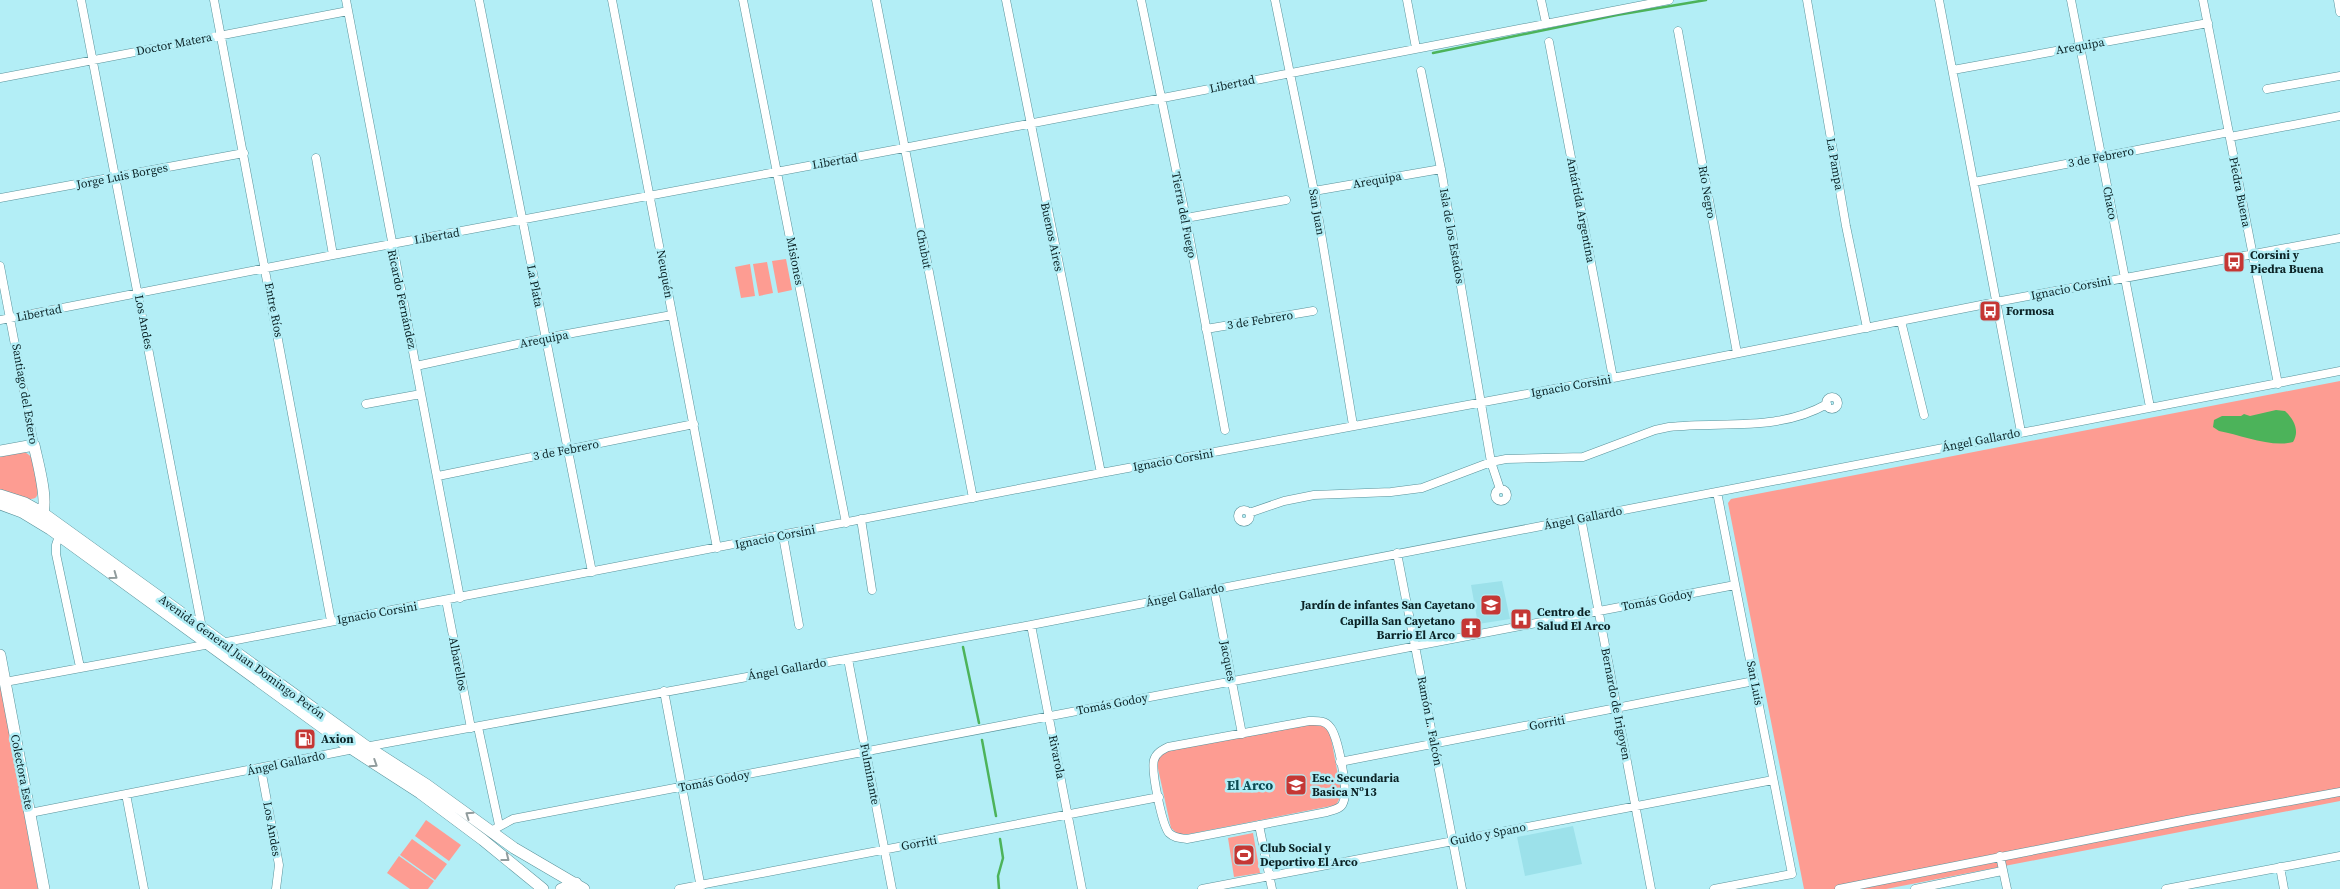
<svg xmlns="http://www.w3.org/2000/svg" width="2340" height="889" viewBox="0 0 2340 889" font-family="'Source Serif 4',serif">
  <rect width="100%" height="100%" fill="#b3eef6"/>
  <path fill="#9ce1ea" d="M1502,581l8,38 -32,5 -7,-39z
    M1573,826l9,38 -57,12 -8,-39z"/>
  <path fill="#fd9c92" d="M786,259l6,31 -14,3 -6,-32z
    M767,262l6,31 -14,3 -6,-32z
    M750,264l5,32 -14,2 -6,-31z
    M2340,381v420l-454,88h-82l-76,-386 3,-4z
    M25,452c2,2 5,3 6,5 4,6 11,38 4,41 -8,4 -27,-4 -35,-6v-36z
    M0,682l38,207h-38z
    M1309,725h13l8,8 11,58v5l-5,9 -147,29h-11l-7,-6 -14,-64 2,-8 6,-5z
    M426,820l35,25 -12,16 -34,-25z
    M1253,833l7,40 -26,4 -6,-39z
    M412,839l35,25 -12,16 -35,-25z
    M399,856l35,25 -6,8h-18l-23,-16z"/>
  <path fill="#4cb35a" d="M2276,410l9,1c9,8 15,20 8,31 -21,6 -52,-7 -74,-11l-6,-4 1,-7 8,-4h19l3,-2 6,2z"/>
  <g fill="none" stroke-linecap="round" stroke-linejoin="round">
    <path stroke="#4cb35a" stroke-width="2.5" d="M1433,53l184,-38 89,-15
      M963,647l16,76
      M982,740l14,76
      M999,889l-1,-13 5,-18 -3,-19"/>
    <g stroke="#59929a" stroke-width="9">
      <path id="street" d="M81,0l121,628
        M214,0l117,621
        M346,0l114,598
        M479,0l113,572
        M612,0l105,548
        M743,0l103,523
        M876,0l97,498
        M1006,0l95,473
        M1141,0l45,218 39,212
        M1275,0l39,191 39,234
        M1407,0l9,48
        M1541,0l5,23
        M1807,0l39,226 21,102
        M1939,0l82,432
        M2071,0l79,407
        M2203,0l75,384
        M2338,0l2,12
        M1678,31l59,322
        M1549,42l64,336
        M1953,70l255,-47
        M1421,71l20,98 50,293 9,27
        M0,78l348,-67
        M2267,89l73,-13
        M2230,137l110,-21
        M316,158l17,97
        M1974,182l255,-50
        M1314,191l127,-22
        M0,198l244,-45
        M1186,218l100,-18
        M0,266l34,179
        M0,320l333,-65 571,-107 765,-148
        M1901,321l23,94
        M1206,329l107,-18
        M416,366l129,-28 127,-23
        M1826 403a6 6 0 1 1 12 0a6 6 0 1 1-12 0Z
        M366,404l55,-10
        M438,476l256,-52
        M1495 495a6 6 0 1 1 12 0a6 6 0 1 1-12 0Z
        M1238 516a6 6 0 1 1 12 0a6 6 0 1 1-12 0Z
        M1249,513l35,-12 30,-6 77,-3 31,-4 69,-26 15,-3 77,-2 72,-27 14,-3c53,-6 109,5 158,-23
        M1581,518l70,371
        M861,519l11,71
        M59,536l-3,9v9l24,113
        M783,536l16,89
        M1397,553l65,336
        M1214,589l28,145
        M446,600l25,128
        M1031,625l51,264
        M221,643l880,-170 512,-95 383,-76 344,-64
        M848,659l44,230
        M5,682l205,-38
        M664,691l37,197
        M1309,721c8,0 16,-1 21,6 8,9 19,65 13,76 -2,6 -10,7 -16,9l-140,27c-7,-1 -13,-1 -18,-6 -7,-8 -18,-62 -15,-73 2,-7 8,-10 14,-13z
        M478,727l21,98
        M365,747l666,-122 1309,-254
        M1340,762l414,-81
        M261,769l18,96 -3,24
        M126,794l18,95
        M30,813l324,-64
        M1259,825l13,64
        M491,831l22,-12 1222,-234
        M2000,856l7,33
        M2280,867l4,22
        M679,889l480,-92
        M1202,889l571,-109
        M1714,889l78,-15 -75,-382
        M1839,889l348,-69 153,-28
        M1915,889l87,-18
        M2166,889l174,-33"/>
    </g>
    <g stroke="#59929a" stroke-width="12">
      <path id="secondary" d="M0,451l34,-6c3,15 16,59 7,72
        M0,495l25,8 18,10 323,233 61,39 87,63 70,41
        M0,504l22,8 28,17 302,220 68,44 63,47 60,49
        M0,655l44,234
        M561,889l15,-6"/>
    </g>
    <use href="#street" stroke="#fff" stroke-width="8"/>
    <use href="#secondary" stroke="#fff" stroke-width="11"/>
  </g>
  <defs><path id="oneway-chevron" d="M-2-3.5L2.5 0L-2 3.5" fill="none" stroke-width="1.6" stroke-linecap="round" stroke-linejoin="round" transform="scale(1.25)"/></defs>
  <g stroke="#919c9d">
    <use href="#oneway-chevron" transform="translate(114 576) rotate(36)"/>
    <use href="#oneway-chevron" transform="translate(374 764) rotate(33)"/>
    <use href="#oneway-chevron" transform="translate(469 815) rotate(-145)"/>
    <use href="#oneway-chevron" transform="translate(506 858) rotate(38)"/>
  </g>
  <defs>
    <g id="bus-square" transform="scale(1.125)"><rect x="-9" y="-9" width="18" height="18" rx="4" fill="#c53734" stroke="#b3eef6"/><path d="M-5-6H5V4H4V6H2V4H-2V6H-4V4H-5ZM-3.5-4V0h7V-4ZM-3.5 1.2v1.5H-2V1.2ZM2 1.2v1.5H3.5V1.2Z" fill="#fff"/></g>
    <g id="school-square" transform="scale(1.125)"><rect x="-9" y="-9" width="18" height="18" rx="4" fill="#c53734" stroke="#b3eef6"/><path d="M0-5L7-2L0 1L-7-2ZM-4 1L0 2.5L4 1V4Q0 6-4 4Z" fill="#fff"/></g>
    <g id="hospital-square" transform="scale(1.125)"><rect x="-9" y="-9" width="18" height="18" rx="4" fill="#c53734" stroke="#b3eef6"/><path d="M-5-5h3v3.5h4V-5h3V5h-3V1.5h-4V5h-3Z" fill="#fff"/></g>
    <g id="church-square" transform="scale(1.125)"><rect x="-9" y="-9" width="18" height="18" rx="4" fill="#c53734" stroke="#b3eef6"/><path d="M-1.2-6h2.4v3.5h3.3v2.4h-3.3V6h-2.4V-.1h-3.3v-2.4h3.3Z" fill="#fff"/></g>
    <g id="fuel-square" transform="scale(1.125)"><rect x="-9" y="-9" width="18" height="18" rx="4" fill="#c53734" stroke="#b3eef6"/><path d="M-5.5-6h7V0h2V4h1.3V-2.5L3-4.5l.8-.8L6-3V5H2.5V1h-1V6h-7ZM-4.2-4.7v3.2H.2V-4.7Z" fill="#fff"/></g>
    <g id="stadium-square" transform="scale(1.125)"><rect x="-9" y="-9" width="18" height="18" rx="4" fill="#c53734" stroke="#b3eef6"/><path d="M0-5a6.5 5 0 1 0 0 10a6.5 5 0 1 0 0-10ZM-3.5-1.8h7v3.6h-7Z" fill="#fff"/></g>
  </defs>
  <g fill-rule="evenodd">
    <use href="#bus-square" x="2234" y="262"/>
    <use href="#bus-square" x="1990" y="311"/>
    <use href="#school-square" x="1491" y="605"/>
    <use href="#hospital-square" x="1521" y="619"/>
    <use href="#church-square" x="1471" y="628"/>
    <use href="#fuel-square" x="305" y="739"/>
    <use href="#school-square" x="1296" y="785"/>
    <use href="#stadium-square" x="1244" y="855"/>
  </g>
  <g text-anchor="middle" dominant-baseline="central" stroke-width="5" stroke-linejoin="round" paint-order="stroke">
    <g font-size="12" fill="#0b2326" stroke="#b3eef6">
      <text transform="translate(174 44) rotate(-11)">Doctor Matera</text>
      <text transform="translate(2080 46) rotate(-10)">Arequipa</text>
      <text transform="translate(1232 84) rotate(-12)">Libertad</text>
      <text transform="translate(2101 157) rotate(-11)">3 de Febrero</text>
      <text transform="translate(835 161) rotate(-10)">Libertad</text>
      <text transform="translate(1835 164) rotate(80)">La Pampa</text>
      <text transform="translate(122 176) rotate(-11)">Jorge Luis Borges</text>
      <text transform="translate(1377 180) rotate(-10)">Arequipa</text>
      <text transform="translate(1707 192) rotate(80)">Río Negro</text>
      <text transform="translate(2240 192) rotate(79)">Piedra Buena</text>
      <text transform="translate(2110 203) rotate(79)">Chaco</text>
      <text transform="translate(1581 210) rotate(79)">Antártida Argentina</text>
      <text transform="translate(1317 212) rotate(80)">San Juan</text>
      <text transform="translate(1184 215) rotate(79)">Tierra del Fuego</text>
      <text transform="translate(437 236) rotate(-10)">Libertad</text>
      <text transform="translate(1452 236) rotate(80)">Isla de los Estados</text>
      <text transform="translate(1052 237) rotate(78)">Buenos Aires</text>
      <text transform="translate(924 249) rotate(79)">Chubut</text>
      <text transform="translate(795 261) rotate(79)">Misiones</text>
      <text transform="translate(665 274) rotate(80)">Neuquén</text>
      <text transform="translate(535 286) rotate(79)">La Plata</text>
      <text transform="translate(2071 288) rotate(-11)">Ignacio Corsini</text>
      <text transform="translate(402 299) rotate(78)">Ricardo Fernández</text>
      <text transform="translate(274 310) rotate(79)">Entre Ríos</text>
      <text transform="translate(39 313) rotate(-11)">Libertad</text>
      <text transform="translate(1260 320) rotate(-9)">3 de Febrero</text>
      <text transform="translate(144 322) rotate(79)">Los Andes</text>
      <text transform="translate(544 339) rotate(-11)">Arequipa</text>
      <text transform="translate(1571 386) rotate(-10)">Ignacio Corsini</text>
      <text transform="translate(25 394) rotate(80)">Santiago del Estero</text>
      <text transform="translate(1981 440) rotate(-11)">Ángel Gallardo</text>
      <text transform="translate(566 450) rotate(-11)">3 de Febrero</text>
      <text transform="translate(1173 460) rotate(-10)">Ignacio Corsini</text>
      <text transform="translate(1583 518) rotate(-11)">Ángel Gallardo</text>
      <text transform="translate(775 537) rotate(-11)">Ignacio Corsini</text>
      <text transform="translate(1185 595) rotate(-11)">Ángel Gallardo</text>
      <text transform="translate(1657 600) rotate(-11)">Tomás Godoy</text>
      <text transform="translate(377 613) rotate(-10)">Ignacio Corsini</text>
      <text transform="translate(242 657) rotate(36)">Avenida General Juan Domingo Perón</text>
      <text transform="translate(1228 661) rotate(79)">Jacques</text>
      <text transform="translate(458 664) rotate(79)">Albarellos</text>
      <text transform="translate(787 669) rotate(-10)">Ángel Gallardo</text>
      <text transform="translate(1755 683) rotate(79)">San Luis</text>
      <text transform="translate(1112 704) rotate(-11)">Tomás Godoy</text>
      <text transform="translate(1616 704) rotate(79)">Bernardo de Irigoyen</text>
      <text transform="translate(1430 721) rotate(79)">Ramón L. Falcón</text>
      <text transform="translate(1547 723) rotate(-11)">Gorriti</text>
      <text transform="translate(1057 757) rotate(79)">Rivarola</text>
      <text transform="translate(286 763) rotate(-12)">Ángel Gallardo</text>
      <text transform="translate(22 772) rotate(79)">Colectora Este</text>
      <text transform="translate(870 774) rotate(79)">Fulminante</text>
      <text transform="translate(714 781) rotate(-11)">Tomás Godoy</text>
      <text transform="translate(272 829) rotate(80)">Los Andes</text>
      <text transform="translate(1488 834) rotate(-11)">Guido y Spano</text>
      <text transform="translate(919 843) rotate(-11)">Gorriti</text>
    </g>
    <g font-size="12" font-weight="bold" fill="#0b2326" stroke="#b3eef6" text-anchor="start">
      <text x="2250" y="255">Corsini y<tspan x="2250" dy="14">Piedra Buena</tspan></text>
      <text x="2006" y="311">Formosa</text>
      <text x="1475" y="605" text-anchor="end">Jardín de infantes San Cayetano</text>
      <text x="1537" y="612">Centro de<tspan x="1537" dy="14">Salud El Arco</tspan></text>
      <text x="1455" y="621" text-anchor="end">Capilla San Cayetano<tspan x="1455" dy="14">Barrio El Arco</tspan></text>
      <text x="321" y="739">Axion</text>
      <text x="1312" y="778">Esc. Secundaria<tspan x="1312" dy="14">Basica Nº13</tspan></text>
      <text x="1260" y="848">Club Social y<tspan x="1260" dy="14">Deportivo El Arco</tspan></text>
    </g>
    <g font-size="14" font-weight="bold" fill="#0c4b52" stroke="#b3eef6">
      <text x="1250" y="785">El Arco</text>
    </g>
  </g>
</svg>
